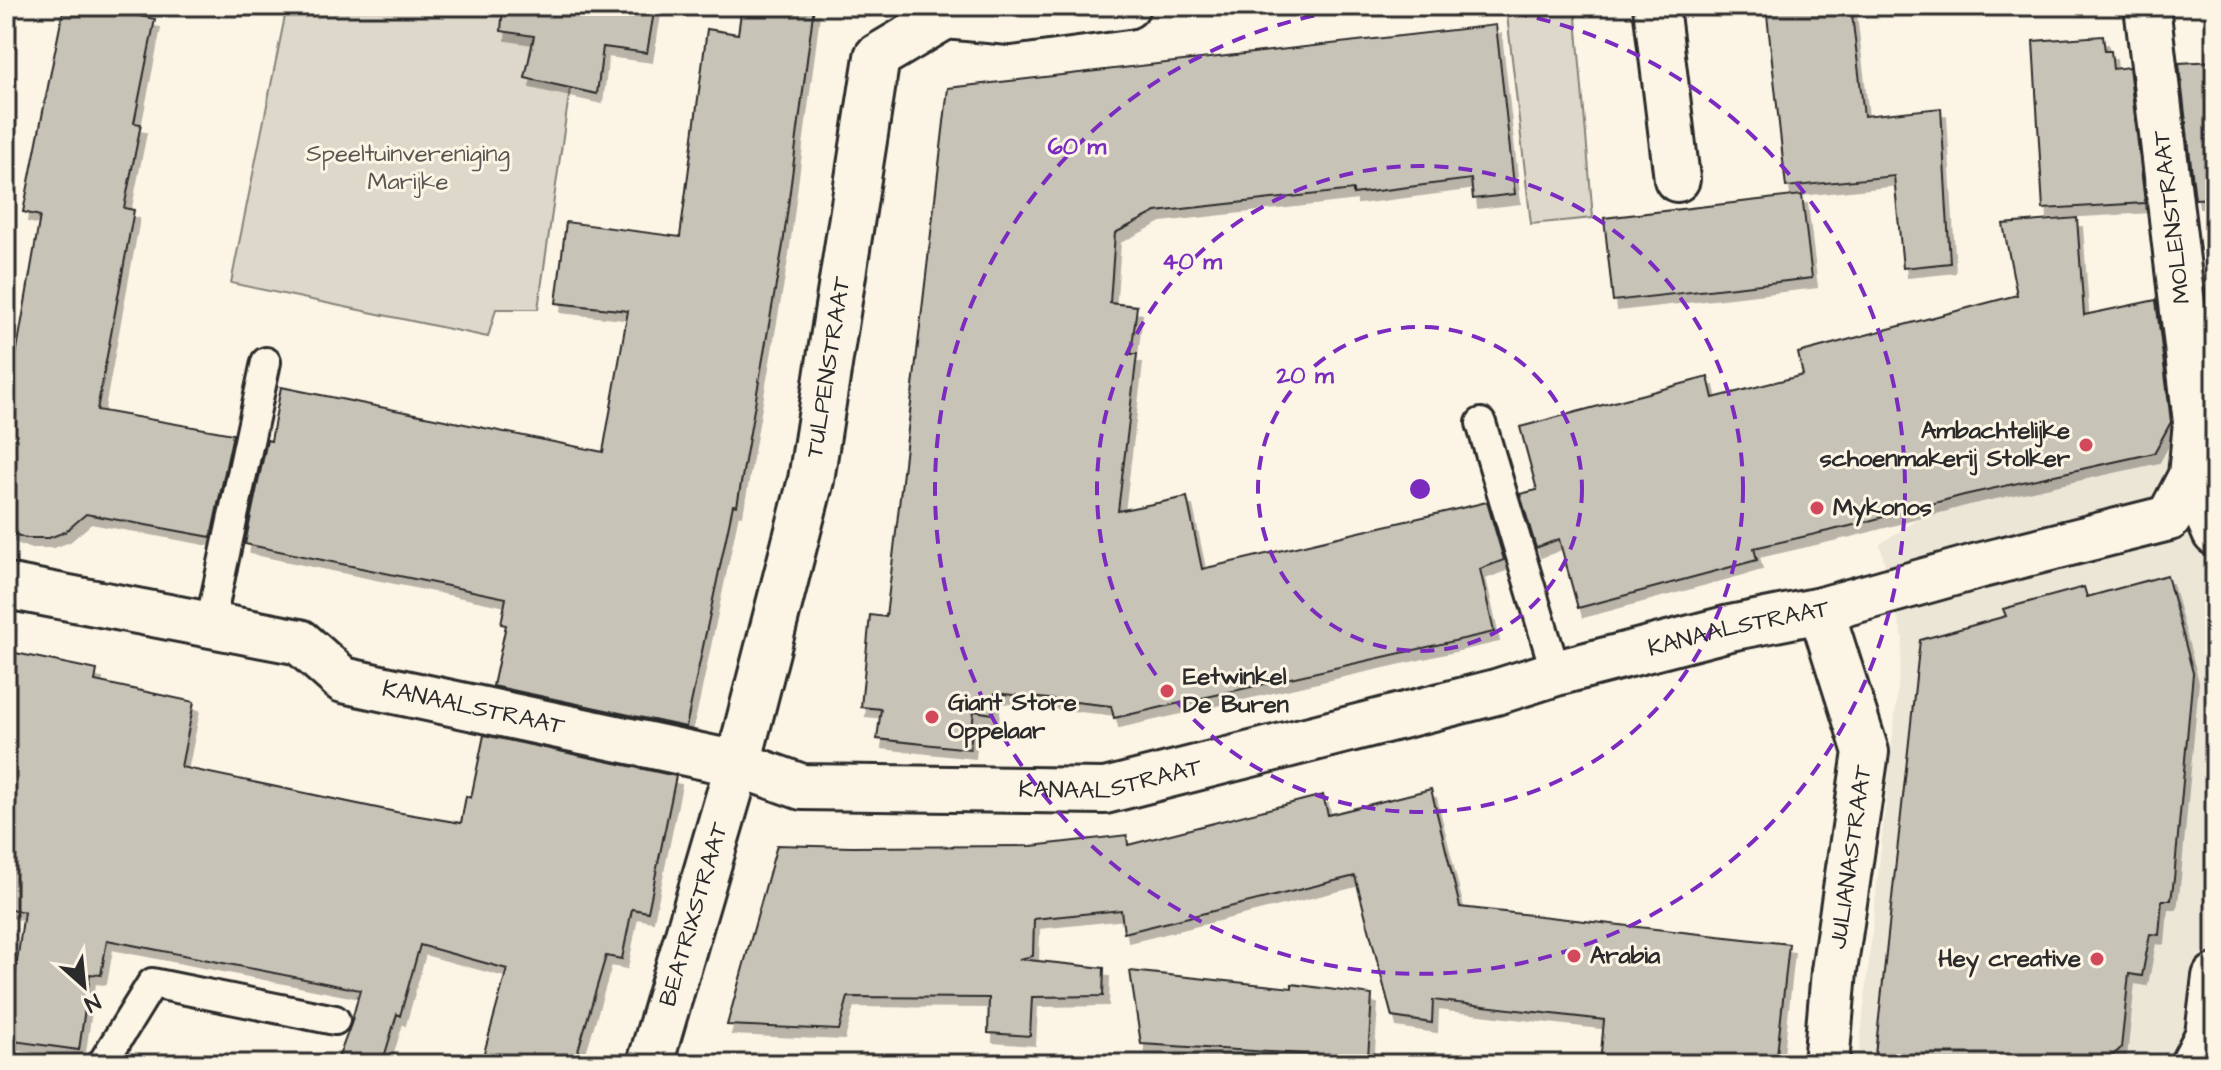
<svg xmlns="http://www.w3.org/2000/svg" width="2221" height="1070" viewBox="0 0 2221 1070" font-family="'Architects Daughter',sans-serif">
  <defs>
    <filter id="shadow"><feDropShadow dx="5" dy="9" stdDeviation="0" flood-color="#0004"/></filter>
  </defs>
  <rect width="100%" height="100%" fill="#fcf5e5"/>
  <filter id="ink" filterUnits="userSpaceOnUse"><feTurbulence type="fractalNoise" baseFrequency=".0125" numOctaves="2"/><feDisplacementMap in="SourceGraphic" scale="16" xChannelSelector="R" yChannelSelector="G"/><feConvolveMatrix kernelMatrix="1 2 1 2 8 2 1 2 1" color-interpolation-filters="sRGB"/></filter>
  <g filter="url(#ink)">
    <path fill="#ece6d7" d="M2215,323v741h-357l45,-425 -23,-95z"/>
    <path fill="#ded8ca" stroke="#84827a" stroke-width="2" d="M287,6h295l-44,303h-42l-8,28 -257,-54z
      M1553,6h22l18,212 -62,6 -24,-209z"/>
    <path fill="#c8c3b7" stroke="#2b2b2b" stroke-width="2" filter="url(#shadow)" d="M64,6h27l64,13 -21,104 7,1 -17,84 10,2 -37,200 136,24 -22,103 -125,-23 -21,18 -16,6h-24l-19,-7v-118l34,-197 -17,-4z
      M503,6h152l-8,47 -44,-6 -6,47 -72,-16 9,-42 -33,-5z
      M742,6h72l-31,239 -46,261 -4,-1 -47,222 -193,-41 13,-61 -5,-1 5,-26 -261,-54 22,-104 4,1 10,-54 322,65 25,-141 -72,-8 10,-81 114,15 27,-208 31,5z
      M1766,6h85l13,110 77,-8 9,155 -47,5 -9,-92 -108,11z
      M1496,25l19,169 -42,5 -2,-20 -118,15v-4l-197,22 -41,21 -5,70 27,3 -6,48h6l-19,157 69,-14 15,72 285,-67 17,58 -24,9 14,63 -380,86 -3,-12 -116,-13 -2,21 -19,-3 -4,38 -93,-10 4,-30 -20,-2 9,-92 16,2 62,-529z
      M2103,36l2,15h6l2,18 16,-2 16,136 -102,6 -10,-168z
      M2215,61v137l-20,1 -16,-136z
      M1802,195l10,83 -199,23 -9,-83z
      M2077,218l7,97 72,-15 15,122 -17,31 -190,42 -114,31 -96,22 3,12 -179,48 -19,-69 -23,9 -16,-54 17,-4 -17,-63 188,-50 5,21 90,-23 -5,-22 219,-58 -14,-71z
      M2215,288v65l-2,3 -7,-66z
      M2167,575l26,98 -19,206 -3,21h-9l-3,35 -9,-1 -8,42 -13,-2 -8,74 -18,16h-229l46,-424 86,-24 -3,-7 81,-22 3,10z
      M6,651l91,19 -2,11 99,21 -13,65 215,45 65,11 5,-27 5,2 13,-63 192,41 -28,136 -16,-3 -10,50 -16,-3 -32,108h-93l26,-95 -87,-24 -20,71 -3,-2 -15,50h-46l15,-40 9,-34 -253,-50 -6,35 -11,-1 -11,76 -73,-10 18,-128 -18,-4z
      M1431,789l29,118 329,37 -13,120h-176l4,-44 -171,-20 -1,23 -40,-6 -37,-141 -231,57 -3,-23 -87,9 -1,37 -14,3 85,9 -1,28 -71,1 -2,39 -42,-3 1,-35 -141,-1 -9,33 -112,-5 50,-180 74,2 180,-1 96,-11 1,10 195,-50 5,20z
      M1130,971l162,17v-4l80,11 -4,63 -227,-14z"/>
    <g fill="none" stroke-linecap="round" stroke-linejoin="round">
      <g stroke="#2b2b2b" stroke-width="34">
        <path id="service" d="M1481,423l75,250
          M210,624l56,-262
          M102,1064l50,-81 183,37"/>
      </g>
      <g stroke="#2b2b2b" stroke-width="50">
        <g id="minor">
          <path d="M1656,6l21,173"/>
          <path d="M946,16l64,6 117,-16"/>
          <path d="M2191,476l24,57"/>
          <path id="s1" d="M6,586l294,56 43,38 395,84 64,23 303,4 391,-99 60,-19 174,-45 91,-18 161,-45 187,-47 22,-42 5,-54 -49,-416"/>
          <path d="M1821,610l45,142 -32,219 -8,93"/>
          <path id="s2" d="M650,1064l88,-300 73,-284 66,-423 69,-41"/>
          <path d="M2193,1064l15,-29 7,-58"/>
        </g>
      </g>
      <use href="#service" stroke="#fcf5e5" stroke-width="28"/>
      <use href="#minor" stroke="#fcf5e5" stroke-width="44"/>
    </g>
  </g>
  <g fill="none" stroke="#7b2cbf" stroke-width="4" stroke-dasharray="14 10">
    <circle cx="1420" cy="489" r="162"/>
    <circle cx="1420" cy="489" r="323"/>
    <path d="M1466 6A485 485 0 1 1 1374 6"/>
  </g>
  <g fill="#d1495b" stroke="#fcf5e5" stroke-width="3">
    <circle cx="2086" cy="445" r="8"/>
    <circle cx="1817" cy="508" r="8"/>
    <circle cx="1167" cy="691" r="8"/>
    <circle cx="932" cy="717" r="8"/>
    <circle cx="1574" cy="956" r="8"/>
    <circle cx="2097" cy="959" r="8"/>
  </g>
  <g text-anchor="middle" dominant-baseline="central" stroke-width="6" stroke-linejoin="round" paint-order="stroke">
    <g font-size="24" fill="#585653" stroke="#fcf5e5">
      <text x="408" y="154">Speeltuinvereniging<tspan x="408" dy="28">Marijke</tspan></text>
    </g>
    <g font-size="24" fill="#2b2b2b" stroke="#fcf5e5">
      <text transform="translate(2172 217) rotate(-97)">MOLENSTRAAT</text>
      <text stroke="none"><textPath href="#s2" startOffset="720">TULPENSTRAAT</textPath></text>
      <text stroke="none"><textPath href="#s1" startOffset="1786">KANAALSTRAAT</textPath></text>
      <text stroke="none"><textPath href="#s1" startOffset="490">KANAALSTRAAT</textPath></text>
      <text stroke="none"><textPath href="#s1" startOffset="1138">KANAALSTRAAT</textPath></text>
      <text transform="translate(1851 857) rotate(-82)">JULIANASTRAAT</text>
      <text stroke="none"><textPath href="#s2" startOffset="156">BEATRIXSTRAAT</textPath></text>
    </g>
    <g font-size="24" font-weight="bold" fill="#2b2b2b" stroke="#fcf5e5" text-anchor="start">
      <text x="2070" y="431" text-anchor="end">Ambachtelijke<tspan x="2070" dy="28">schoenmakerij Stolker</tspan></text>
      <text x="1833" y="508">Mykonos</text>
      <text x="1183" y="677">Eetwinkel<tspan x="1183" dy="28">De Buren</tspan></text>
      <text x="948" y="703">Giant Store<tspan x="948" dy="28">Oppelaar</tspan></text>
      <text x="1590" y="956">Arabia</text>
      <text x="2081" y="959" text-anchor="end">Hey creative</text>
    </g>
  </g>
  <circle cx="1420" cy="489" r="12" fill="#7b2cbf" stroke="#fcf5e5" stroke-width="4"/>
  <g font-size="24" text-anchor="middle" font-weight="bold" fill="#7b2cbf" stroke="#fcf5e5" stroke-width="6" stroke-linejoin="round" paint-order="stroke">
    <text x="1077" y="154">60 m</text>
    <text x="1192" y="269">40 m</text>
    <text x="1305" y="383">20 m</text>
  </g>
  <rect width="2221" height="1070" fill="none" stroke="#fcf5e5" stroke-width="32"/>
  <rect x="16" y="16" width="2189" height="1038" fill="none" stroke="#2b2b2b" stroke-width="3" filter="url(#ink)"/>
  <g transform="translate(84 986) rotate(153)" stroke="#fcf5e5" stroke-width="6" paint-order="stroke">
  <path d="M0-6L14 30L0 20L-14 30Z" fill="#2b2b2b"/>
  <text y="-12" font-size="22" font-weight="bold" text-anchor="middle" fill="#2b2b2b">N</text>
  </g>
</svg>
